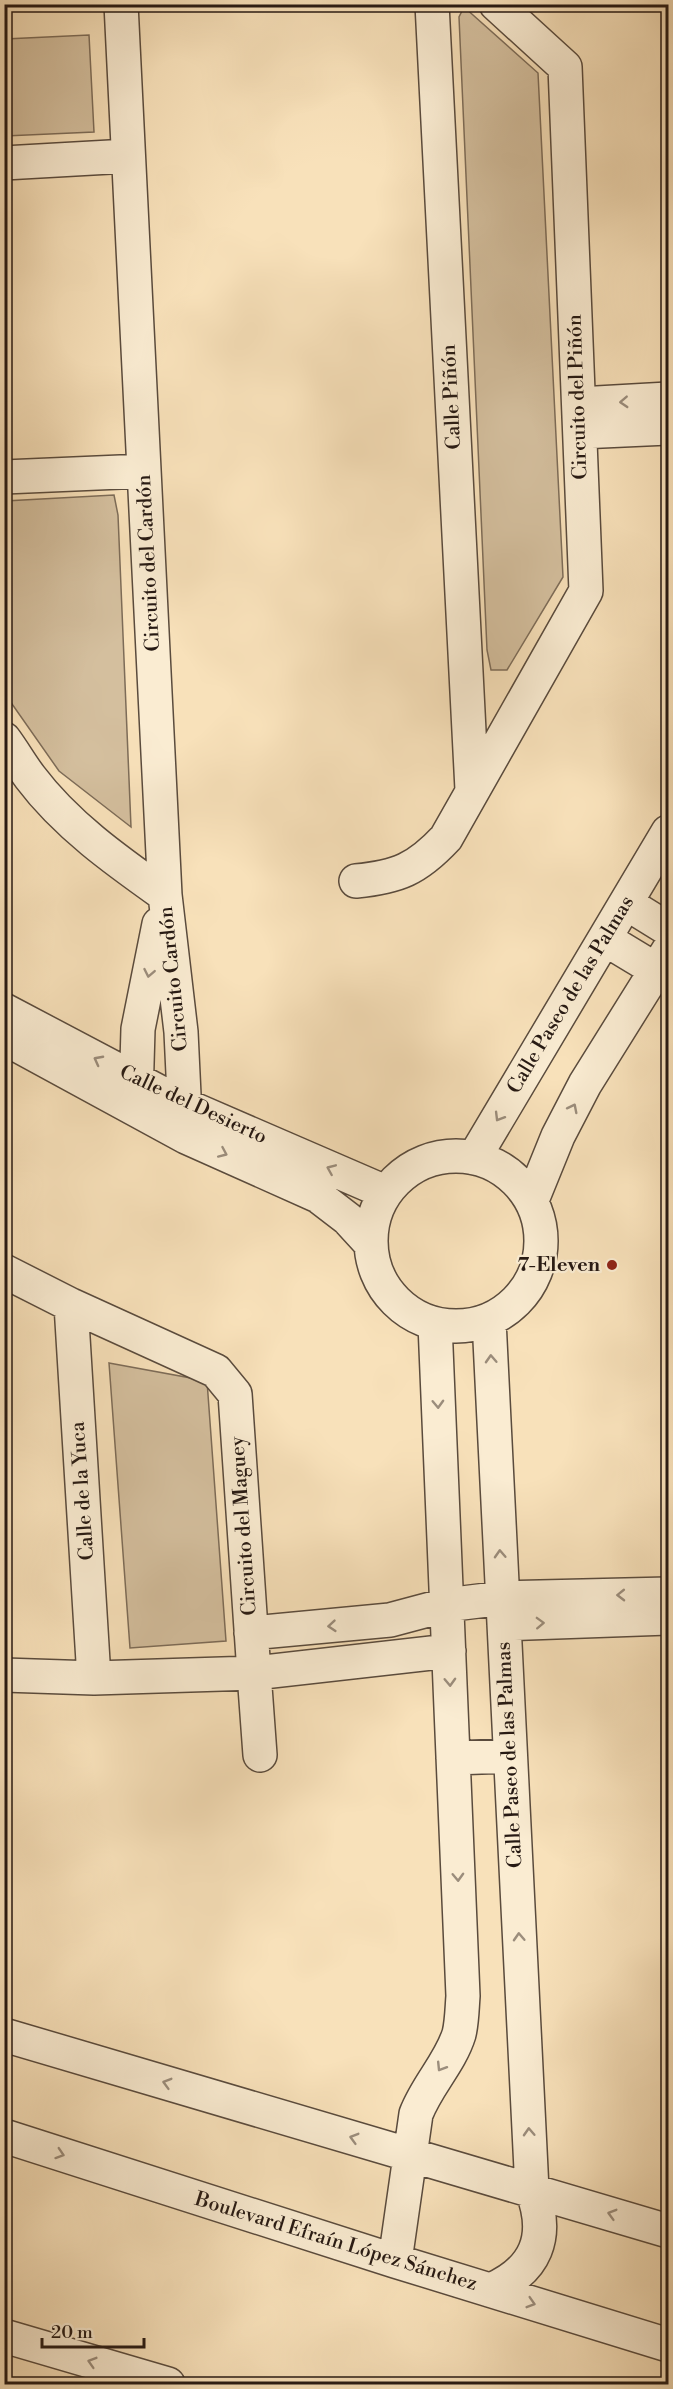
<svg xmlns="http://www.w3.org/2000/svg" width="673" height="2389" viewBox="0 0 673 2389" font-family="'Libre Bodoni',serif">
  <rect width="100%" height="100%" fill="#f8e1ba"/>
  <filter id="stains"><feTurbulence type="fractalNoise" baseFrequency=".00333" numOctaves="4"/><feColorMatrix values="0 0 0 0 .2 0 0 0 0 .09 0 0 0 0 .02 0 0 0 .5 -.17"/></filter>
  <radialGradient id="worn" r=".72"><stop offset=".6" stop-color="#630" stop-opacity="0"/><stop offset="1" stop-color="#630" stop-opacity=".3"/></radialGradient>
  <path fill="#d4bf9e" stroke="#7d6c58" stroke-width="1.5" d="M464,7l74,66 25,504 -56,93h-16l-4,-20 -28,-633z
    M89,35l5,97 -89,4v-97z
    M114,495l4,20 13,312 -72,-56 -54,-77v-193z
    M109,1363l98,18 19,260 -96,7z"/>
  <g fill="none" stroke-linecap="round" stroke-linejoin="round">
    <g stroke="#5a4b3d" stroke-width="36">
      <path id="minor" d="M121,4l44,891 16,137 5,105
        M432,4l40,786
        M4,163l124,-7
        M579,404l89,-5
        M580,432l88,-4
        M4,477l140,-6
        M4,739c9,12 17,26 26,38 36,48 87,84 135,118
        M356,881c42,-4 61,-12 90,-43l140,-247 -21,-524 -69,-63
        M626,903l42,26
        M605,939l63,38
        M4,1010l180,95 201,87
        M4,1038l182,99 132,59 30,23 22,24
        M136,1098l2,-69 21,-105
        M371 1241a85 85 0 1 1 170 0a85 85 0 1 1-170 0Z
        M474,1158l194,-326
        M532,1200l26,-64 27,-52 83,-133
        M4,1271l67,34 145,66 19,23 19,279 -160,5 -90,-3
        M71,1305l23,373
        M489,1320l43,870c18,47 4,80 -41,100
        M504,1624l164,-6
        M251,1633l139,-13 56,-15 57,-7 165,-4
        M260,1755l-6,-82 195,-22
        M453,1758l57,-2
        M4,2035l664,196
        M4,2136l391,125 273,84
        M395,2261l21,-147c11,-29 34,-51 43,-80 3,-12 3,-26 4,-38l-28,-672
        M4,2336l164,48"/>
    </g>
    <use href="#minor" stroke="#faecd2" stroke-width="33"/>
  </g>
  <defs><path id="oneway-chevron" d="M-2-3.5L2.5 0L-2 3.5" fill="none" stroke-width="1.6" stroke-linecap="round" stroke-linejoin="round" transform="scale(1.5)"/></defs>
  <g stroke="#9b8d7c">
    <use href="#oneway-chevron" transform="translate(624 402) rotate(177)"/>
    <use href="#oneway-chevron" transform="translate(149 973) rotate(101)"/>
    <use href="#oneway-chevron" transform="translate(98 1060) rotate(-152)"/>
    <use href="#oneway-chevron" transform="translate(573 1108) rotate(-63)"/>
    <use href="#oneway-chevron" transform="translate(499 1117) rotate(121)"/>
    <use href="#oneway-chevron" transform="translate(223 1153) rotate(24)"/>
    <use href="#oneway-chevron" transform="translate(331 1169) rotate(-157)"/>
    <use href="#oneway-chevron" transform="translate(491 1359) rotate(-93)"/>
    <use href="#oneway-chevron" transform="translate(438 1404) rotate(88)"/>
    <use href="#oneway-chevron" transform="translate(500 1554) rotate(-93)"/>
    <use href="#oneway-chevron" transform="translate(621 1595) rotate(179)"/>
    <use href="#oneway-chevron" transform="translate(540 1623) rotate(-2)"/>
    <use href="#oneway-chevron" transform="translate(332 1626) rotate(175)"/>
    <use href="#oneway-chevron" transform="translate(450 1682) rotate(88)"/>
    <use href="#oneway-chevron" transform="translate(458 1877) rotate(88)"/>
    <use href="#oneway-chevron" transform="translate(519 1937) rotate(-93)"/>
    <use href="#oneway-chevron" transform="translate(441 2067) rotate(122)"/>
    <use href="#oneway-chevron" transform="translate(167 2083) rotate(-164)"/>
    <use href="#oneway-chevron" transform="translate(529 2132) rotate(-93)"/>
    <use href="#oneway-chevron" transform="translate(354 2138) rotate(-164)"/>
    <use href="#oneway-chevron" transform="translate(60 2154) rotate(18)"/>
    <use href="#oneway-chevron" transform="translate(612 2214) rotate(-164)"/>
    <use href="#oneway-chevron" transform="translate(531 2303) rotate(17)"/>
    <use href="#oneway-chevron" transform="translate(92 2362) rotate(-163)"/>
  </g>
  <circle fill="#8f2418" stroke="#faecd2" stroke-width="2" cx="612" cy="1265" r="6"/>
  <g text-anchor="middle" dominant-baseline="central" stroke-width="4.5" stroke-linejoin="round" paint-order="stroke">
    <g font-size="20" fill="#261913" stroke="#faecd2">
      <text transform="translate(452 397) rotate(-93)">Calle Piñón</text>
      <text transform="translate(578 397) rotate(-92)">Circuito del Piñón</text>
      <text transform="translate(149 563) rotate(-93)">Circuito del Cardón</text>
      <text transform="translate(174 979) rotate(-96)">Circuito Cardón</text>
      <text transform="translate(571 995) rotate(-59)">Calle Paseo de las Palmas</text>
      <text transform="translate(193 1105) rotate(25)">Calle del Desierto</text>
      <text transform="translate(83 1491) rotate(-94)">Calle de la Yuca</text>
      <text transform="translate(244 1526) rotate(-94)">Circuito del Maguey</text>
      <text transform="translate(510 1755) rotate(-93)">Calle Paseo de las Palmas</text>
      <text transform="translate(336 2242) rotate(17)">Boulevard Efraín López Sánchez</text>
    </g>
    <g font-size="20" font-weight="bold" fill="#261913" stroke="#faecd2" text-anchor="end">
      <text x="600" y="1265">7-Eleven</text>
    </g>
  </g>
  <rect width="673" height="2389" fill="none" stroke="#f8e1ba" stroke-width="24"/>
  <rect x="6" y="6" width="661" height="2377" fill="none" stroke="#261913" stroke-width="3"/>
  <rect x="12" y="12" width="649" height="2365" fill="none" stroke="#261913" stroke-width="1.5"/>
  <path d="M42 2338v9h102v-9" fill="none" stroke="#261913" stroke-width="3"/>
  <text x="51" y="2338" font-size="18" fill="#261913" stroke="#faecd2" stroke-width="4.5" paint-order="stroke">20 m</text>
  <rect width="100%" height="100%" filter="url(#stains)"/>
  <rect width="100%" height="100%" fill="url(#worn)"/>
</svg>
